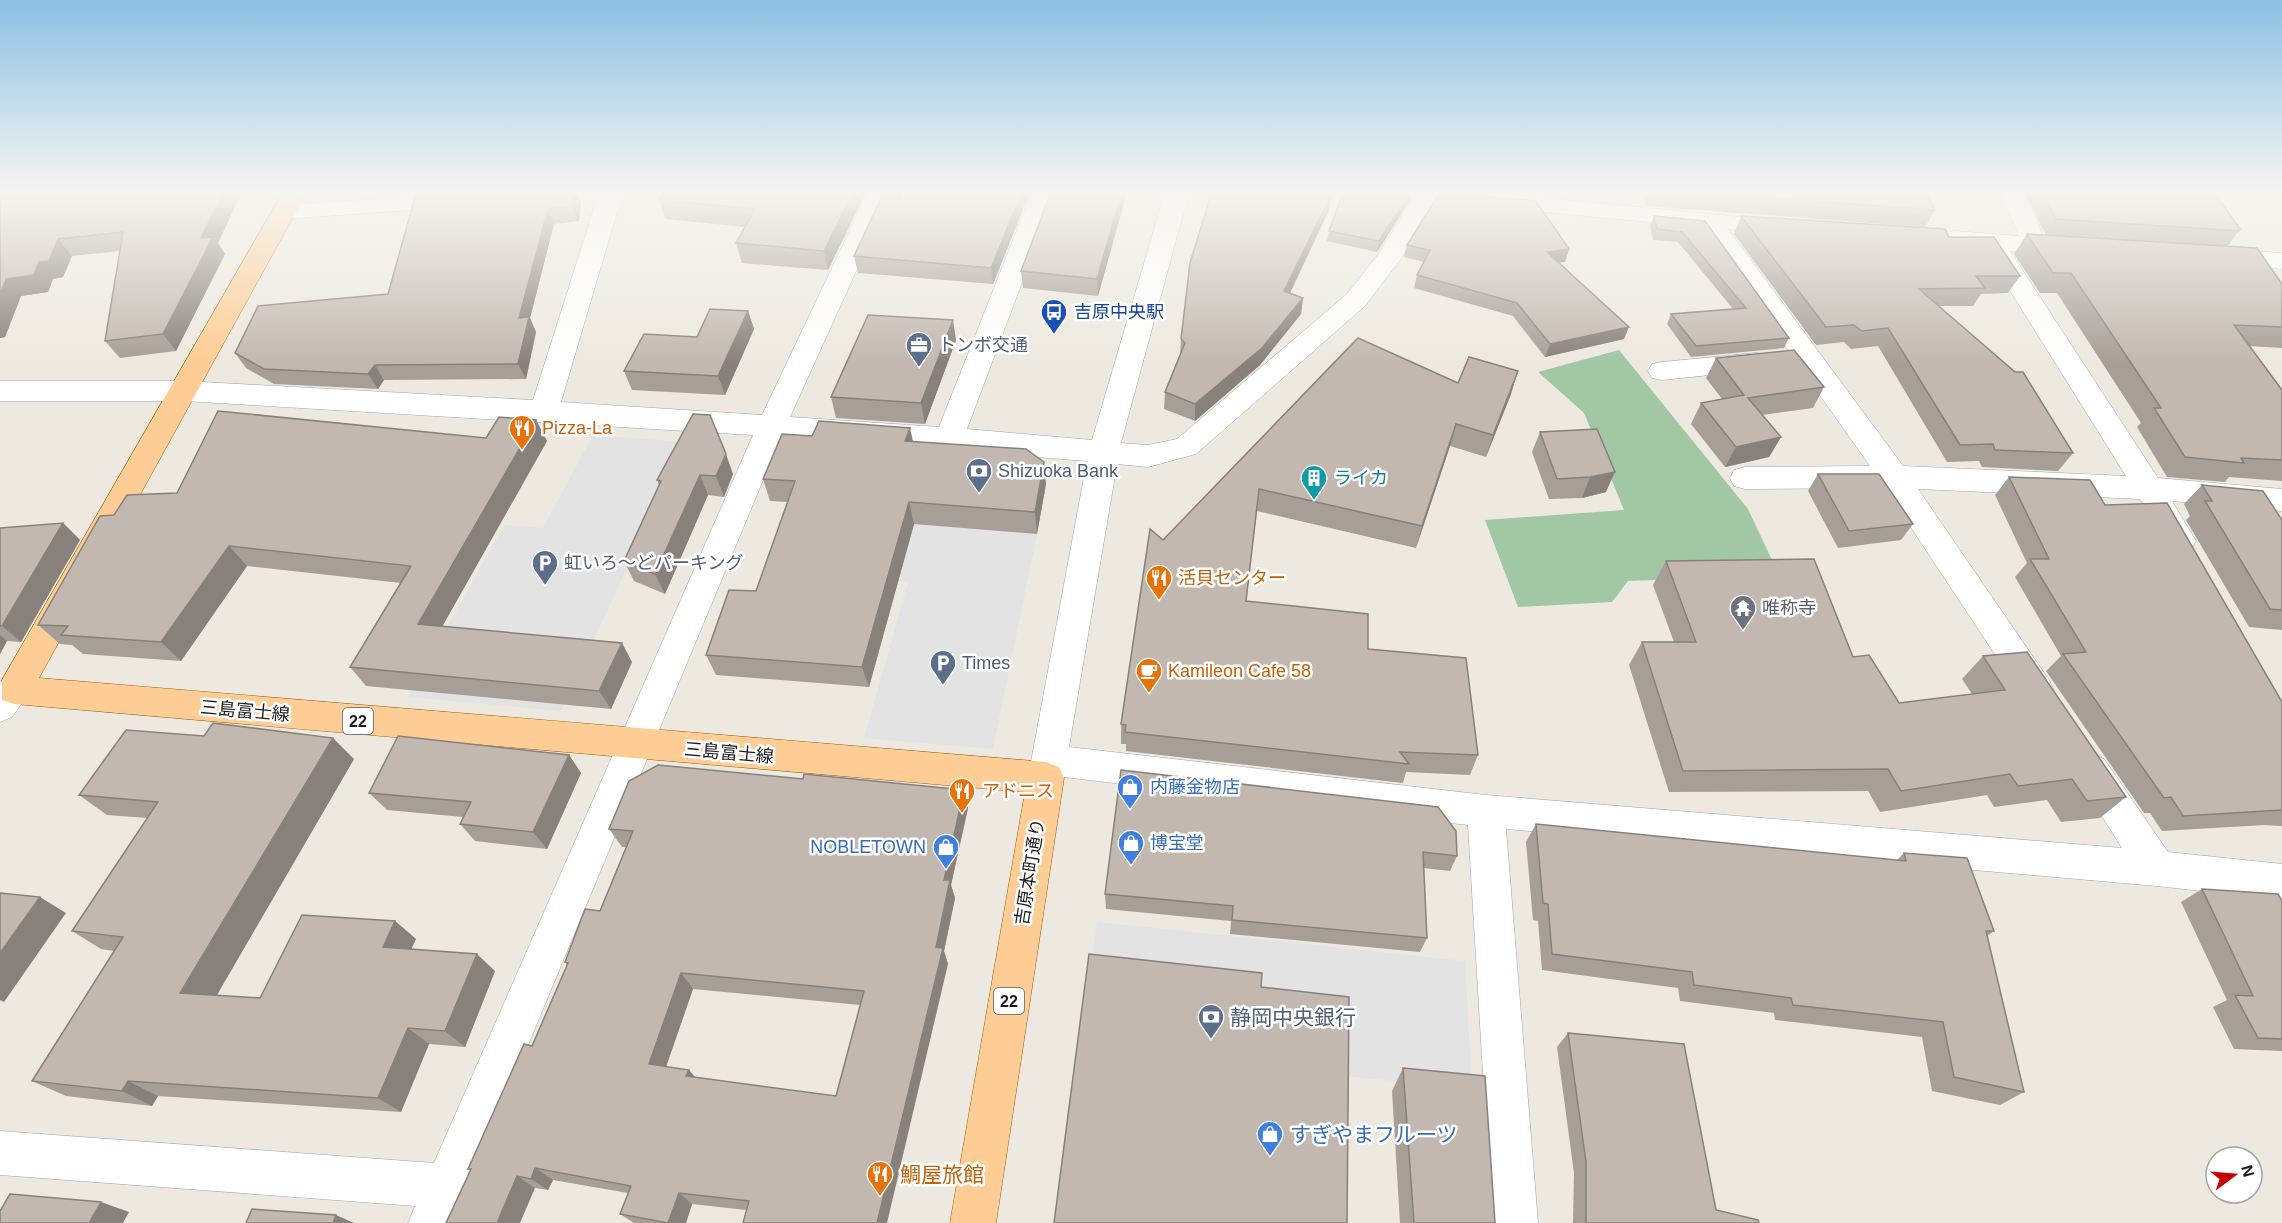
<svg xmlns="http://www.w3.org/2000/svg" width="2282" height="1223" viewBox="0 0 2282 1223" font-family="Arial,'Noto Sans JP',sans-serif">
  <rect width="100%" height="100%" fill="#ede9e0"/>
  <path fill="#a1c7a5" d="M1619,350l129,159 31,66 -151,6 -16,21 -94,5 -33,-87 139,-10 -40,-97 -46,-41z"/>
  <path fill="#e3e3e3" d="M593,435l92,7 -124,269 -153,-14 96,-172 39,3z
    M886,521l151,13 -44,215 -129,-11 44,-156 -39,-4z
    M1097,922l368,39 7,128 -126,-13 -256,-102z"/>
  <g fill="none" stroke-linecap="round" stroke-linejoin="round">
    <g stroke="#a2a2a2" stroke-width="1">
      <path id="minor" d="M524,192h99l-62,210 201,13 106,-223h24l-102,225 149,10 93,-235h24l-89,237 125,11 73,-248h24l-68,251 27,2 29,-6 170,-145 30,-38 41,-64h24l-42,68 -35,46 -169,148 -48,13 -31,-3 -48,283 417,48 636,53 -49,-78 5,-11 13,-5 13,5 64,93 114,12v36l-125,-14 -651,-57 32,394h-46l-24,-398 -404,-48 -5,12 -13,5 -13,-5 -5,-11 59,-317 -306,-24 -327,786h-46l7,-17 -415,-31v-44l434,32 319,-728 -569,-34h-184v-20h184l349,19 64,-201 -64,4 -9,-2 -3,-5z
        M2000,192h24l20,46 30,4 4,5 -4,5 -9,3 -55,-4 148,227 124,11v22l-110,-10 24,40 -5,8 -11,4 -11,-4 -29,-50 -222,-10 131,191 5,10 -5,10 -12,4 -12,-4 -140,-212 -140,1 -11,-3 -4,-8 4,-8 11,-3 125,-1 -169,-239 -207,-20 -9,-2 -3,-5 3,-5 9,-2 298,29 3,5 -3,5 -9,2 -55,-5 175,237 223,10 -142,-227 -39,-5 -4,-5 4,-5 9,-3 65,5z
        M457,194l9,2 3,5 -3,5 -181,13 -9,-2 -3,-5 3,-5 9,-2z
        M2221,249l61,4v16l-70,-6 -4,-6 4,-6z
        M1757,353l10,2 4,7 -4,7 -105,11 -10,-2 -4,-7 4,-7 10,-2z
        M14,676l12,4 5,10 -19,27 -12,5v-40z"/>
    </g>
    <g stroke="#935d00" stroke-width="1">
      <path id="major" d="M283,192h24l-268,486 1007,84 13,5 5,11 -68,445h-46l75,-431 -1011,-88 -12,-4v-20z"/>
    </g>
    <use href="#minor" fill="#fff" fill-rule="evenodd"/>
    <use href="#major" fill="#fecd95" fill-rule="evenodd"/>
  </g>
  <path fill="#a79e97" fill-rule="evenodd" d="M0,192l218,51 7,11 -49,97 -56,7 -15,-17 15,-90 -48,5 -9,21 -10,2 -5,13 -27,4 -16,41 -5,1z
    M330,192h30l-29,2z
    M427,192h23l-22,1z
    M866,192l-38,78 -86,-7 -6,-20 9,-16 -80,-8 -6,-19z
    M909,192h121l-37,92 -135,-11 -4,-17 50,-54z
    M1051,192h76l-29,104 -75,-8 -2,-17z
    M1411,192l-2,10 -32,50 -50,-11 2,-10z
    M1504,192h34l-6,3z
    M1644,192h282l9,18 -10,17 -279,-21z
    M2024,192h190l26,37 -13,18 55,37v64l-33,-2 33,44v91l-53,-4 -4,5 -58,-5 -30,-50 4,-4 -84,-130h-17l-26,-39 13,-20 102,7 -83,-6z
    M1332,193l-3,17 -39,83 13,5 -2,16 -41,51 -65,56 -31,-12 1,-17 15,-37 1,-16z
    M415,197l166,5 -2,19 -25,3 -24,94 6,14 -10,47 -142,1 -6,9 -104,-5 -28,-16 -11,-15 153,-59z
    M1654,216l51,5 84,117 -5,10 -93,9 -24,-33 4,-10 62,-5 -55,-67 -25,-2 -3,-14z
    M1741,216l208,21 71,39 -12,17 -27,1 -8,12h-34l134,147 -15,18 -76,-4 -3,-6 -32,1 -69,-116 -27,3 -7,-7 -28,3 -82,-111z
    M1407,245l162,4 -4,13h-6l65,77 -79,18 -32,-41 -99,-28 3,-13 7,-13 -20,-5z
    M748,311l6,18 -29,66 -93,-5 -8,-19 73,-34z
    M956,340l-31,84 -89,-6 -5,-21z
    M1716,358l108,29 -11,21 -51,7 19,22 -12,20 -44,10 -34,-43 10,-21 21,-4 -16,-21z
    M1458,383l53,11 -25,63 -36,-11 -34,102 -159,-37 -11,90 122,48 110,106 -8,20 -64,-3 -3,11 -277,-32v-7h-5v-20l42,-184z
    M693,414l40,60 -9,23 -16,-2 -43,99 -31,-13 -10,-20 35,-76 -2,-5z
    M536,420l11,21 -105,185 190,36 -21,47 -245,-23 -16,-19 51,-84 -154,-17 -66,95 -98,-7 -11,-9 -12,-1 -22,-19 76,-110 63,-22 309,-55z
    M1540,432l66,60 -24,6 -33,1 -17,-47z
    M913,442l133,42 -9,50 -123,-10 -45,163 -153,-12 -10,-20 50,-64 32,-89 -18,-1 -7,-22z
    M1818,474l95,50 -12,16 -63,8 -30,-57z
    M2009,477l96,28 177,197v124l-18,-1 -102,6 -12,-18h-6l-98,-142 15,-15 -46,-79 12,-14 -32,-68z
    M2202,485l80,35v110l-33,-3 -63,-107 4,-4 -6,-12z
    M63,523l17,17 -59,102 -14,-1 -7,13v-126z
    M1666,561l187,96 46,46 73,-9 -10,-15 21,-23 143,141 -26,21 -39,4 -14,-22 -53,7 -7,-12 -107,17 -12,-21 -199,1 -40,-127 13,-23h32l-21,-57z
    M569,755l12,18 -34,76 -72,-8 -15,-17 3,-7 -76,-7 -18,-17z
    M354,759l-137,236 43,3 135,-77 21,18 -5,10 84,22 -30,76 -36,-3 -28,68 -243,-16 -6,10 -86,-10 -34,-15 82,-130 -13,-2 -29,-18 75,-113 -40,-3 -28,-20z
    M1121,770l336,86 -7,15 -27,-3 4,70 -7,14 -190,-18 1,-13 -125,-12 -1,-15z
    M803,779l161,11 4,18 -17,77 4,13 -11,53 4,13 -202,246 -54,-6 -6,19h-52l-14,-9 8,-21 -75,-13 -5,10 -13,-2 -65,-18 -2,-1 64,-123 35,-81 -2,-3 35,-51 26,-64h-4l-13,-18zM693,989l167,16 -24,91 -141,-18 -6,-8 -23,-3z
    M1536,824l361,36 7,-7 90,78 -7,5 37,156 -24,13 -68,-14 -10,-54 -147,-17 -1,-7 -94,-12 -2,-13 -136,-18 -4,-49 -5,-1 -7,-78z
    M2202,889l80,12v150l-48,-2 -21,-42 14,-7 -46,-98z
    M1568,1033l148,177 43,13h-186l1,-50 -17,-126z
    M1403,1068l92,155h-95l-8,-132z"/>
  <path fill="#88817b" d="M223,192h19l-24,51 7,11 -49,97 -13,-17 38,-96z
    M574,192h3l4,10 -2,19 -7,-15z
    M853,192h13l-38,78 -4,-19z
    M1022,192h8l-37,92 -2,-16z
    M1122,192h5l-29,104 -1,-17z
    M1411,192l-2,10 -32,50 2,-11z
    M1332,193l-3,17 -46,98 1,-17z
    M548,209l6,15 -24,94 6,14 -10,47 -8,-15 1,-46z
    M58,239l14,17 -9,21 -10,2 -5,13 -27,4 -16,41 -5,1v-44l6,-15z
    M1569,249l-4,13 -22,2 4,-12z
    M1303,298l-2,16 -41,51 -65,56v-17z
    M748,311l6,18 -29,66 -7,-19z
    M953,320l3,20 -31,84 -4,-21z
    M1629,327l-5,12 -79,18 5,-13z
    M375,365l9,15 -6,9 -10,-15z
    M1518,371l-7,23 -25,63 7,-22z
    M536,420l11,21 -114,202 -15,-19z
    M1456,424l-6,22 -34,102 6,-22z
    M910,428l5,22 -10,-9z
    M1781,437l-12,20 -44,10 11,-20z
    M726,454l7,20 -9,23 -8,-21z
    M1044,462l2,22 -9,50 -2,-22z
    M1615,472l-9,20 -24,6 8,-21z
    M700,475l8,20 -43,99 -10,-20z
    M909,502l5,22 -45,163 -7,-20z
    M63,523l17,17 -59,102 -19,-16z
    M229,546l18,20 -66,95 -20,-19z
    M0,635l7,6 -7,13z
    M622,643l10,19 -21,47 -12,-18z
    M333,738l21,21 -146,251 -28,-17z
    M569,755l12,18 -34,76 -14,-17z
    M964,790l4,18 -17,77 4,13 -11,53 4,13 -61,259h-10l59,-276 8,-67z
    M40,897l26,16 -62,89 -4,-2v-47z
    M395,921l21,18 -12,26 -21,-18z
    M477,954l18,17 -30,76 -20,-16z
    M681,973l12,16 -31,89 -13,-14z
    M408,1028l21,16 -28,68 -23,-14z
    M689,1070l12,14 -15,-8z
    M128,1081l30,15 -6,10 -30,-15z
    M535,1168l18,12 -5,10 -17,-11z
    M517,1176l18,12 -15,35h-23z
    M679,1193l13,11 -6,19h-18z
    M101,1202l28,10 -6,11h-34z
    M336,1215l18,8h-21z"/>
  <path fill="#c2b8b0" stroke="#88817b" stroke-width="1.5" fill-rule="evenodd" d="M0,192h223l-22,46 12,-1 -50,97 -58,7 18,-109 -65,7 -9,22 -10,1 -5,13 -28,4 -6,15z
    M501,192h73l-2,14 -24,3 -29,109 10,-1 -11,47 -143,1 -7,9 -104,-5 -29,-16 23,-47 130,-12 27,-97z
    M664,192h189l-29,59 -88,-8 19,-34 -96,-9z
    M884,192h12l8,10 5,-10h113l-31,76 -137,-12z
    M1051,192h71l-25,87 -76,-8z
    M1211,192h115l6,1 -48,98 19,7 -41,50 -67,56 -30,-12 20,-49 -4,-4 9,-76 20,-65z
    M1343,192h68l-32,49 -50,-10z
    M1440,192l96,9 33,48 -22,3 82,75 -79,17 -33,-41 -100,-28 13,-25 -23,-5z
    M1686,192h240l9,18z
    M2043,192h171l26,37h-2l1,2 -183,-12z
    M1654,216l51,5 84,117 -93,8 -25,-32 75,-6 -64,-76 -25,-3z
    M1741,216l204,13 4,8h45l26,39h-44l9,12 -66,1 96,83h8l50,81 -78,-3 -2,-6 -33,1 -72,-117 -26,3 -8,-6 -28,2z
    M2027,234l230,14 25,36v43l-48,-2 48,65v70l-41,-2 3,5 -59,-6 -31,-49h7l-90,-135h-18z
    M710,309l38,2 -30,65 -94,-5 20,-37 53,3z
    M868,315l85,5 -32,83 -90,-6z
    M1358,338l100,45 11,-26 49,14 -25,64 -37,-11 -34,102 -163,-37 -13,112 122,13v35l98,9 12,97 -78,-3 9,12 -284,-32 1,-7 -5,-1 29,-195 13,11z
    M1794,350l30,37 -76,11 33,39 -45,10 -35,-44 43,-8 -28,-37z
    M218,411l268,27 13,-21 37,3 -118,204 204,19 -23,48 -249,-24 61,-101 -182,-20 -68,96 -100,-7 7,-9 -30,-1 62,-109 14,-1 13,-20 50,-2z
    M693,414l17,1 16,39 -10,22 -16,-1 -45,99 -31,-13 37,-80 -4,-1z
    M819,421l91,7 -5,13 121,8 18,13 -9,50 -126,-10 -47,165 -156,-12 23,-65 27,1 39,-110 -32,-2 19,-45 30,2z
    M1597,429l18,43 -25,5 -33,2 -17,-47z
    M1818,474h61l34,50 -64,7z
    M2009,477l81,3 15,25 62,-2 115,199v108l-99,6 -12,-19 -7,1 -101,-144 23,-2 -56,-93h19z
    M2202,485l61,6 19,29v90l-12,-1 -65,-108h7z
    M63,523l-61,103h-2v-98z
    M1814,559l39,98 16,-2 30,48 106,-13 -22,-34 44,-4 99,145 -39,4 -15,-22 -54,7 -8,-12 -109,17 -13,-22 -205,2 -41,-129h54l-30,-81z
    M213,723l120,15 -153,255 80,5 42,-83 93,6 -12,26 94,7 -32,77 -37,-3 -30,70 -250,-17 -6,10 -90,-10 91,-144 -51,-6 86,-129 -79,-7 47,-65 78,6z
    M398,736l171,19 -36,77 -73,-8 11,-22 -102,-9z
    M658,765l145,14 1,-5 160,16 -20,90h6l-14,67 7,1 -66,275h-134l6,-22 -70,-8 -11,30 -48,-9 11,-28 -96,-18 -4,11 -14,-3 -20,47h-51l25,-54h-3l56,-125 8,2 36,-83 -3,-1 20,-53 15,2 33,-80 -24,-2 20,-48zM681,973l183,18 -28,105 -150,-20 3,-6 -40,-6z
    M1121,770l317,37 18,24 1,25 -34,-4 4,86 -195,-18 1,-14 -128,-12z
    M1536,824l370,37 -2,-8 63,5 27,73h-8l38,161 -70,-15 -11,-55 -150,-17 -2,-7 -97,-13 -2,-13 -140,-18 -4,-50 -5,-1z
    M2202,889l76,5 4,7v138l-24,-1 -23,-43 18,1z
    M0,893l40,4 -40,56z
    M1089,954l173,19 -1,14 88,10 -2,226h-293z
    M1568,1033l116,11 32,166 42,10 1,3h-173v-61z
    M1403,1068l82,8 10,147h-81z
    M10,1194l91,8 -12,21h-89v-12z
    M252,1209l84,6 -3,8h-87z"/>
  <linearGradient id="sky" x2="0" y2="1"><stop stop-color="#8bc0e4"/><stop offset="0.53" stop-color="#f7f5f1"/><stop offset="1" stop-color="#f7f5f1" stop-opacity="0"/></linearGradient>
  <rect width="2282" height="363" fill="url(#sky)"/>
  <defs>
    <g id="bus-pin" transform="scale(1.35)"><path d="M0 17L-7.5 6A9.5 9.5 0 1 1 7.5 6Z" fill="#1a4fb4" stroke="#fff"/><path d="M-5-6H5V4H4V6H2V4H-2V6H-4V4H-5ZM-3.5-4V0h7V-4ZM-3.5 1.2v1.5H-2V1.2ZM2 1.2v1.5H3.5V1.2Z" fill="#fff"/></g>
    <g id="office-pin" transform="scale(1.35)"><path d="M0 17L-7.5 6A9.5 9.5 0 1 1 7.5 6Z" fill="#5c6f8a" stroke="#fff"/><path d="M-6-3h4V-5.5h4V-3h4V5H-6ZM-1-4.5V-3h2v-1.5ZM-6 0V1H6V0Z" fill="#fff"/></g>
    <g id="restaurant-pin" transform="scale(1.35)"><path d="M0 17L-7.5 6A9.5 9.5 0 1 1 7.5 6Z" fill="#e8710a" stroke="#fff"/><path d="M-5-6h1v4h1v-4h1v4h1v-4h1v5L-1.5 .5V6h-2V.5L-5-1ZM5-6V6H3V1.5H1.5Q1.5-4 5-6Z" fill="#fff"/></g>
    <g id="bank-pin" transform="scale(1.35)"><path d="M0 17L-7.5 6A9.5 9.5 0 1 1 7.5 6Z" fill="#5c6f8a" stroke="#fff"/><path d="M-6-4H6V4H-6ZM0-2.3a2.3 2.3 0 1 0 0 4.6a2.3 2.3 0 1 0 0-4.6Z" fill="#fff"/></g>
    <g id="building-pin" transform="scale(1.35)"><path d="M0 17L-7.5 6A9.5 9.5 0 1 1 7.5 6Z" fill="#0f9aa8" stroke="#fff"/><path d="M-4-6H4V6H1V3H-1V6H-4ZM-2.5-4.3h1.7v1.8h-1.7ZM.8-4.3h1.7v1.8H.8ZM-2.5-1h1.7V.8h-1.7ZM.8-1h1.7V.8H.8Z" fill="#fff"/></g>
    <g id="parking-pin" transform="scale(1.35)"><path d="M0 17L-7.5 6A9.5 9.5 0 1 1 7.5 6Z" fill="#5c6f8a" stroke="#fff"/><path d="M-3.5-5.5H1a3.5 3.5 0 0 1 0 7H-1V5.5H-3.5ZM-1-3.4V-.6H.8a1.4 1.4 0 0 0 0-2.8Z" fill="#fff"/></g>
    <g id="temple-pin" transform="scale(1.35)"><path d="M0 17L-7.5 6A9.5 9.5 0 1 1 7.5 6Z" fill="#6b7280" stroke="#fff"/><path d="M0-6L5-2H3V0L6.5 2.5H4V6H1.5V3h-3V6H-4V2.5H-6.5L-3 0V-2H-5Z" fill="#fff"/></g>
    <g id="cafe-pin" transform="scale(1.35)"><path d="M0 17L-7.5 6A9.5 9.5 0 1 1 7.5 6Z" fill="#e8710a" stroke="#fff"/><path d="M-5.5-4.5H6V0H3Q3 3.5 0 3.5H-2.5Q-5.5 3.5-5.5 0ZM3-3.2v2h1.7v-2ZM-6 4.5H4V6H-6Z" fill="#fff"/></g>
    <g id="shop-pin" transform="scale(1.35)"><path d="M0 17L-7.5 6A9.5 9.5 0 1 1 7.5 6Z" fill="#3f7fe0" stroke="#fff"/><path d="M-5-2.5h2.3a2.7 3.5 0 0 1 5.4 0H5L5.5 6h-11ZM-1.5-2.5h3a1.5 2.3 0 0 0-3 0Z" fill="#fff"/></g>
  </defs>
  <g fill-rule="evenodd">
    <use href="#bus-pin" x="1054" y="312"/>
    <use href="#office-pin" x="919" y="345"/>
    <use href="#restaurant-pin" x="522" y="428"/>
    <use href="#bank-pin" x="979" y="471"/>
    <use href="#building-pin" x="1314" y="478"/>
    <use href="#parking-pin" x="545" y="563"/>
    <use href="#restaurant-pin" x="1159" y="578"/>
    <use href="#temple-pin" x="1743" y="608"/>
    <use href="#parking-pin" x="943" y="663"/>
    <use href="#cafe-pin" x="1149" y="671"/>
    <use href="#shop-pin" x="1130" y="787"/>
    <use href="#restaurant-pin" x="962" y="791"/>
    <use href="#shop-pin" x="1131" y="843"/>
    <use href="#shop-pin" x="946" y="847"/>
    <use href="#bank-pin" x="1211" y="1017"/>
    <use href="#shop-pin" x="1270" y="1134"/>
    <use href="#restaurant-pin" x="880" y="1174"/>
  </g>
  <g text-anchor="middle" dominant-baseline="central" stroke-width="5" stroke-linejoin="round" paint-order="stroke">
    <g fill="#fff" stroke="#5f5f5f" stroke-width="1.5">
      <rect x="343" y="708" width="30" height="26" rx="4.5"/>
      <rect x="994" y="988" width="30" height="26" rx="4.5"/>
    </g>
    <g font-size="16" font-weight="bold" fill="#1b1b1b">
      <text x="358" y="721">22</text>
      <text x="1009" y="1001">22</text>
    </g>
    <g font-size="18" fill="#164399" stroke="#fff" text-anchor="start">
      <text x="1074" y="312">吉原中央駅</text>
    </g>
    <g font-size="18" fill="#4e5e75" stroke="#fff" text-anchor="start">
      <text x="938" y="345">トンボ交通</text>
      <text x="998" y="471">Shizuoka Bank</text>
      <text x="564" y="563">虹いろ～どパーキング</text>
      <text x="962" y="663">Times</text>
    </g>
    <g font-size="18" fill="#c56008" stroke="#fff" text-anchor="start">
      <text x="542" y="428">Pizza-La</text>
      <text x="1178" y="578">活貝センター</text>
      <text x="1168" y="671">Kamileon Cafe 58</text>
      <text x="982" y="791">アドニス</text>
    </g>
    <g font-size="18" fill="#0d838f" stroke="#fff" text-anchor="start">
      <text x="1334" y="478">ライカ</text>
    </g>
    <g font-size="18" fill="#5b616d" stroke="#fff" text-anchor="start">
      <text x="1762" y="608">唯称寺</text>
    </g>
    <g font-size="18" fill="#1b1b1b" stroke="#fff">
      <text transform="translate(245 711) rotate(5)">三島富士線</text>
      <text transform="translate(729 753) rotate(5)">三島富士線</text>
      <text transform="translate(1030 872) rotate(-81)">吉原本町通り</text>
    </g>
    <g font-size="18" fill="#366cbe" stroke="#fff" text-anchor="start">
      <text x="1150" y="787">内藤金物店</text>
      <text x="1150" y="843">博宝堂</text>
      <text x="926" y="847" text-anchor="end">NOBLETOWN</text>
    </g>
    <g font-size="21" fill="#4e5e75" stroke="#fff" text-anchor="start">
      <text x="1230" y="1017">静岡中央銀行</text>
    </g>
    <g font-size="21" fill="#366cbe" stroke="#fff" text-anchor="start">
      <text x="1290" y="1134">すぎやまフルーツ</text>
    </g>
    <g font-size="21" fill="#c56008" stroke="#fff" text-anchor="start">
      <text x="900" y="1174">鯛屋旅館</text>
    </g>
  </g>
  <g transform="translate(2234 1175) rotate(74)"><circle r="28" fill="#ffffff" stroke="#a4a4a4" stroke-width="1.5"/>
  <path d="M0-4.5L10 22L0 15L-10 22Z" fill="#c70007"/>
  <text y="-9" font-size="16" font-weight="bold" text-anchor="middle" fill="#1b1b1b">N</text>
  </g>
</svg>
